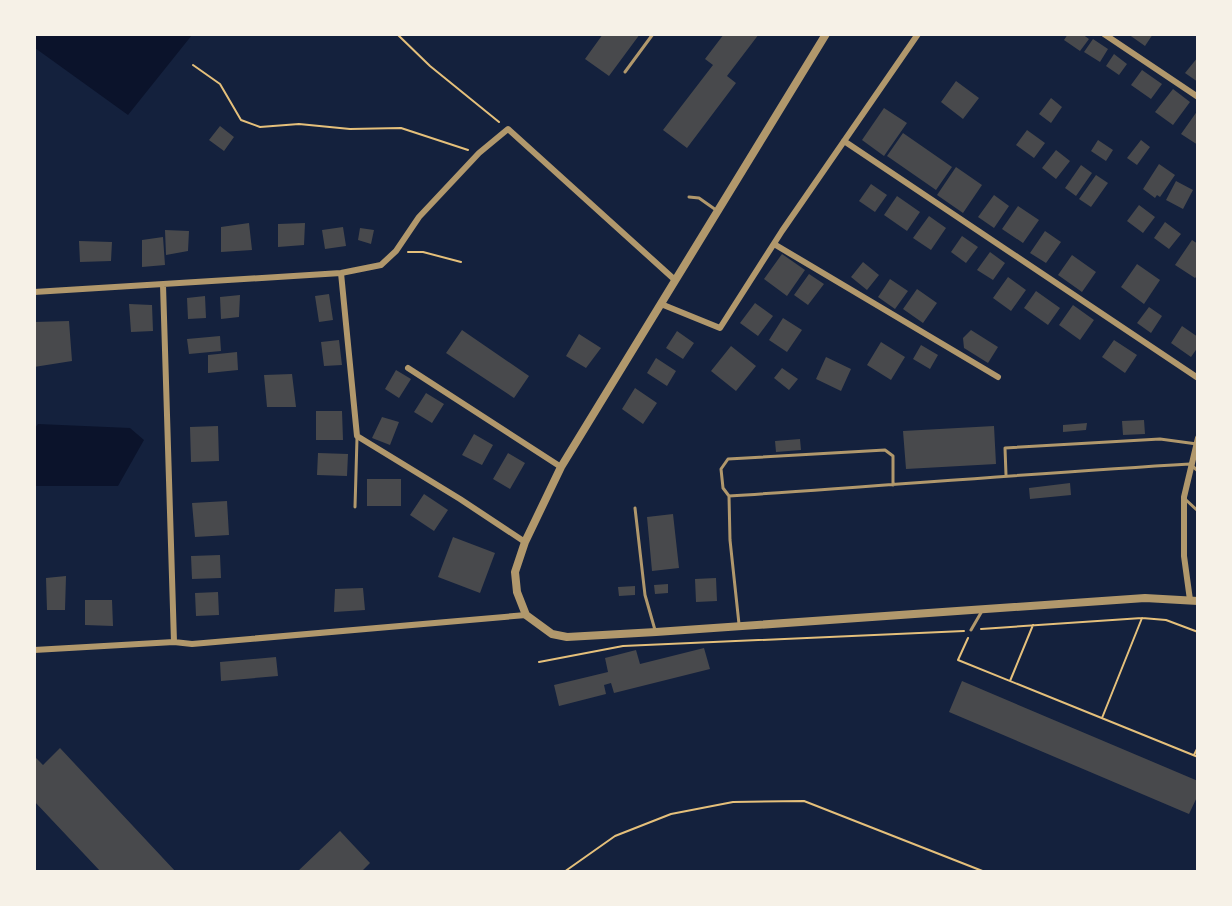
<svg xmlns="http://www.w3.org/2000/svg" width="1232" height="906" viewBox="0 0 1232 906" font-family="Rubik,sans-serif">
  <rect width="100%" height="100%" fill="#14213d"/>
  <path fill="#0b132b" d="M35,34h157v1l-64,80 -93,-67z
    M38,424l92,4 14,12 -26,46h-83v-58z"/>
  <path fill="#48494c" d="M603,34h37l-31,42 -24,-17z
    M724,34h35l-32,42 9,7 -49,65 -24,-18 50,-65 -8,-6z
    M1068,34h14l7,5 -9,12 -16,-11z
    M1128,34h25l-8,12z
    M1093,39l15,10 -8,13 -16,-10z
    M1114,54l13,10 -8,11 -13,-9z
    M1198,57v25l-13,-9z
    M1142,70l20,14 -11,15 -20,-14z
    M956,81l23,17 -16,21 -22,-17z
    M1173,89l17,13 -17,23 -18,-13z
    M1051,98l11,9 -11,16 -12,-9z
    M884,108l23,15 -23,33 -22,-16z
    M1198,110v35l-17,-11z
    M220,126l14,11 -10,14 -15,-11z
    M1027,130l18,13 -11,15 -18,-13z
    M903,133l49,34 -16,23 -49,-34z
    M1098,140l15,10 -7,11 -15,-10z
    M1141,140l9,7 -13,18 -10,-7z
    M1056,150l14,11 -14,18 -14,-11z
    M1159,164l16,11 -15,22 -3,-2 -2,3 -12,-9z
    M1081,165l11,8 -16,23 -11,-8z
    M956,167l26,18 -19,28 -26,-18z
    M1096,175l12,8 -17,24 -12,-8z
    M1176,181l17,9 -10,19 -17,-9z
    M871,184l16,11 -12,17 -16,-11z
    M994,195l15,11 -15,22 -16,-11z
    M897,196l23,16 -13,19 -23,-16z
    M1139,205l16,12 -12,16 -16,-12z
    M1018,206l21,14 -16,23 -21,-14z
    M929,216l17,12 -15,22 -18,-12z
    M1165,222l16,12 -12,15 -15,-11z
    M249,223l3,27 -31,2v-25z
    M305,223l-1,22 -26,2v-23z
    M343,227l3,19 -21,3 -3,-19z
    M360,228l14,2 -3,14 -13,-4z
    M165,230l24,1 -1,20 -22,4z
    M1045,231l16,11 -15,21 -16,-10z
    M962,236l16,11 -12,16 -15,-11z
    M163,237l2,28 -23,2v-27z
    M1192,240l6,4v31l-3,3 -20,-13z
    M79,241l33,1 -1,19 -31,1z
    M990,252l15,11 -12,17 -16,-10z
    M782,254l23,16 -18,26 -23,-17z
    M1072,255l24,17 -14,20 -24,-17z
    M863,262l16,13 -12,15 -16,-13z
    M1137,264l23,16 -16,24 -23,-17z
    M809,274l15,10 -16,21 -14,-10z
    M1008,277l18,13 -15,21 -18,-13z
    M890,279l18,12 -13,18 -17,-12z
    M917,289l20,14 -14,20 -20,-14z
    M1036,291l24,17 -12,17 -24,-17z
    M329,294l4,26 -14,2 -4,-26z
    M240,295l-1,22 -18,2 -1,-22z
    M205,296l1,22 -18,1 -1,-21z
    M755,303l18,13 -15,20 -18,-13z
    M129,304l23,1 1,26 -22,1z
    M1073,305l21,15 -14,20 -21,-15z
    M1149,307l13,9 -11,17 -14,-10z
    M783,318l19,12 -15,22 -18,-12z
    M69,321l3,40 -38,6v-45z
    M1182,326l16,11v10l-7,10 -20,-14z
    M462,330l67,46 -15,22 -68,-45z
    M971,330l27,17 -10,16 -24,-15 -1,-10z
    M677,331l17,12 -11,16 -17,-11z
    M579,334l22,14 -15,20 -20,-12z
    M220,336l1,15 -32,3 -2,-15z
    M339,340l3,25 -18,1 -3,-24z
    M1114,340l23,15 -12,18 -23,-16z
    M881,342l24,15 -14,23 -24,-15z
    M921,345l17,10 -8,14 -17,-10z
    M731,346l25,20 -20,25 -25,-20z
    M237,352l1,18 -30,3v-18z
    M826,357l25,12 -10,22 -25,-12z
    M656,358l20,13 -9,15 -20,-13z
    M782,368l16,11 -9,11 -15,-12z
    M396,370l15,9 -12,19 -14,-9z
    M292,374l4,33h-29l-3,-32z
    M635,388l22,15 -14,21 -21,-15z
    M426,393l18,11 -12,19 -18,-11z
    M316,411h26l1,29h-27z
    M382,417l17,5 -9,23 -18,-7z
    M1144,420l1,14 -22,1 -1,-14z
    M1087,423l-1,7 -23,2v-7z
    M218,426l1,35 -28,1 -1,-35z
    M994,426l2,38 -90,5 -3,-38z
    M474,434l19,11 -11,20 -20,-10z
    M800,439l1,11 -25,2 -1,-11z
    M318,453l30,1 -1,22 -30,-1z
    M508,453l17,10 -15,26 -17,-10z
    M367,479h34v27h-34z
    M1070,483l1,12 -41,4 -1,-11z
    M424,494l24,16 -14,21 -24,-16z
    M227,501l2,34 -34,2 -3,-34z
    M673,514l6,54 -27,3 -5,-54z
    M453,537l42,16 -15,40 -42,-16z
    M220,555l1,23 -29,1 -1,-23z
    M66,576l-1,34h-18l-1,-32z
    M716,578l1,23 -21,1 -1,-23z
    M668,584v9l-13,1 -1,-9z
    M635,586v9l-16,1 -1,-9z
    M363,588l2,22 -31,2 1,-23z
    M218,592l1,23 -23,1 -1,-23z
    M85,600h27l1,26 -28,-1z
    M704,648l6,21 -96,24 -3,-10 -7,2 2,9 -47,12 -5,-21 54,-13 -3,-14 31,-8 4,14z
    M276,657l2,19 -57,5 -1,-19z
    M962,681l236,100v14l-9,19 -240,-102z
    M60,748l116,124h-75l-67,-71v-45l9,9z
    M340,831l30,32 -9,9h-64z"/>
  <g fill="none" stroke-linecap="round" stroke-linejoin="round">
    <path stroke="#e5c07b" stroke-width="2" d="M397,34l33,32 69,56
      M193,65l27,19 21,36 19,7 39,-3 51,5 51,-1 67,22
      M408,252h15l38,10
      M981,629l161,-11 24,2 32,12
      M968,638l-10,22 240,97
      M539,662l84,-16 341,-15
      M1010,681l23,-56
      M1102,718l40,-100
      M1194,755l4,-8
      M564,872l51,-36 56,-22 62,-12 71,-1 181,71"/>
    <path stroke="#b1986c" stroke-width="3" d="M625,72l28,-38
      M689,197l10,1 17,12
      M1006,475l-1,-27 155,-9 37,5
      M729,496l-6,-8 -2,-19 7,-10 157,-9 8,6v29
      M1185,499l13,12
      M355,507l2,-69
      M635,508l10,87 10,35
      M739,624l-9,-84 -1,-44c154,-10 307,-23 461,-32l8,7
      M971,630l11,-19"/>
    <path stroke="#b1986c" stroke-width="6" d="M1104,34l94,63
      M844,141l354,237
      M774,244l224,133
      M341,273l16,163 103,63 65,43
      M163,285l11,357
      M34,292l307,-19 40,-8 15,-14 23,-34 60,-64 29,-24 167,151
      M661,304l59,24 62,-97 136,-197
      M408,368l153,99
      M1190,600l-6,-44v-59l14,-59
      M34,650l140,-8 18,2 334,-29"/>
    <path stroke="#b1986c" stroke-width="8" d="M826,34l-265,433 -36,75 -10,30 2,20 9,23 26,19 15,3 89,-5 489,-34 53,3"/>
  </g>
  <rect width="1232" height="906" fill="none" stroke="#f6f1e7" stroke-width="72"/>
</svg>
